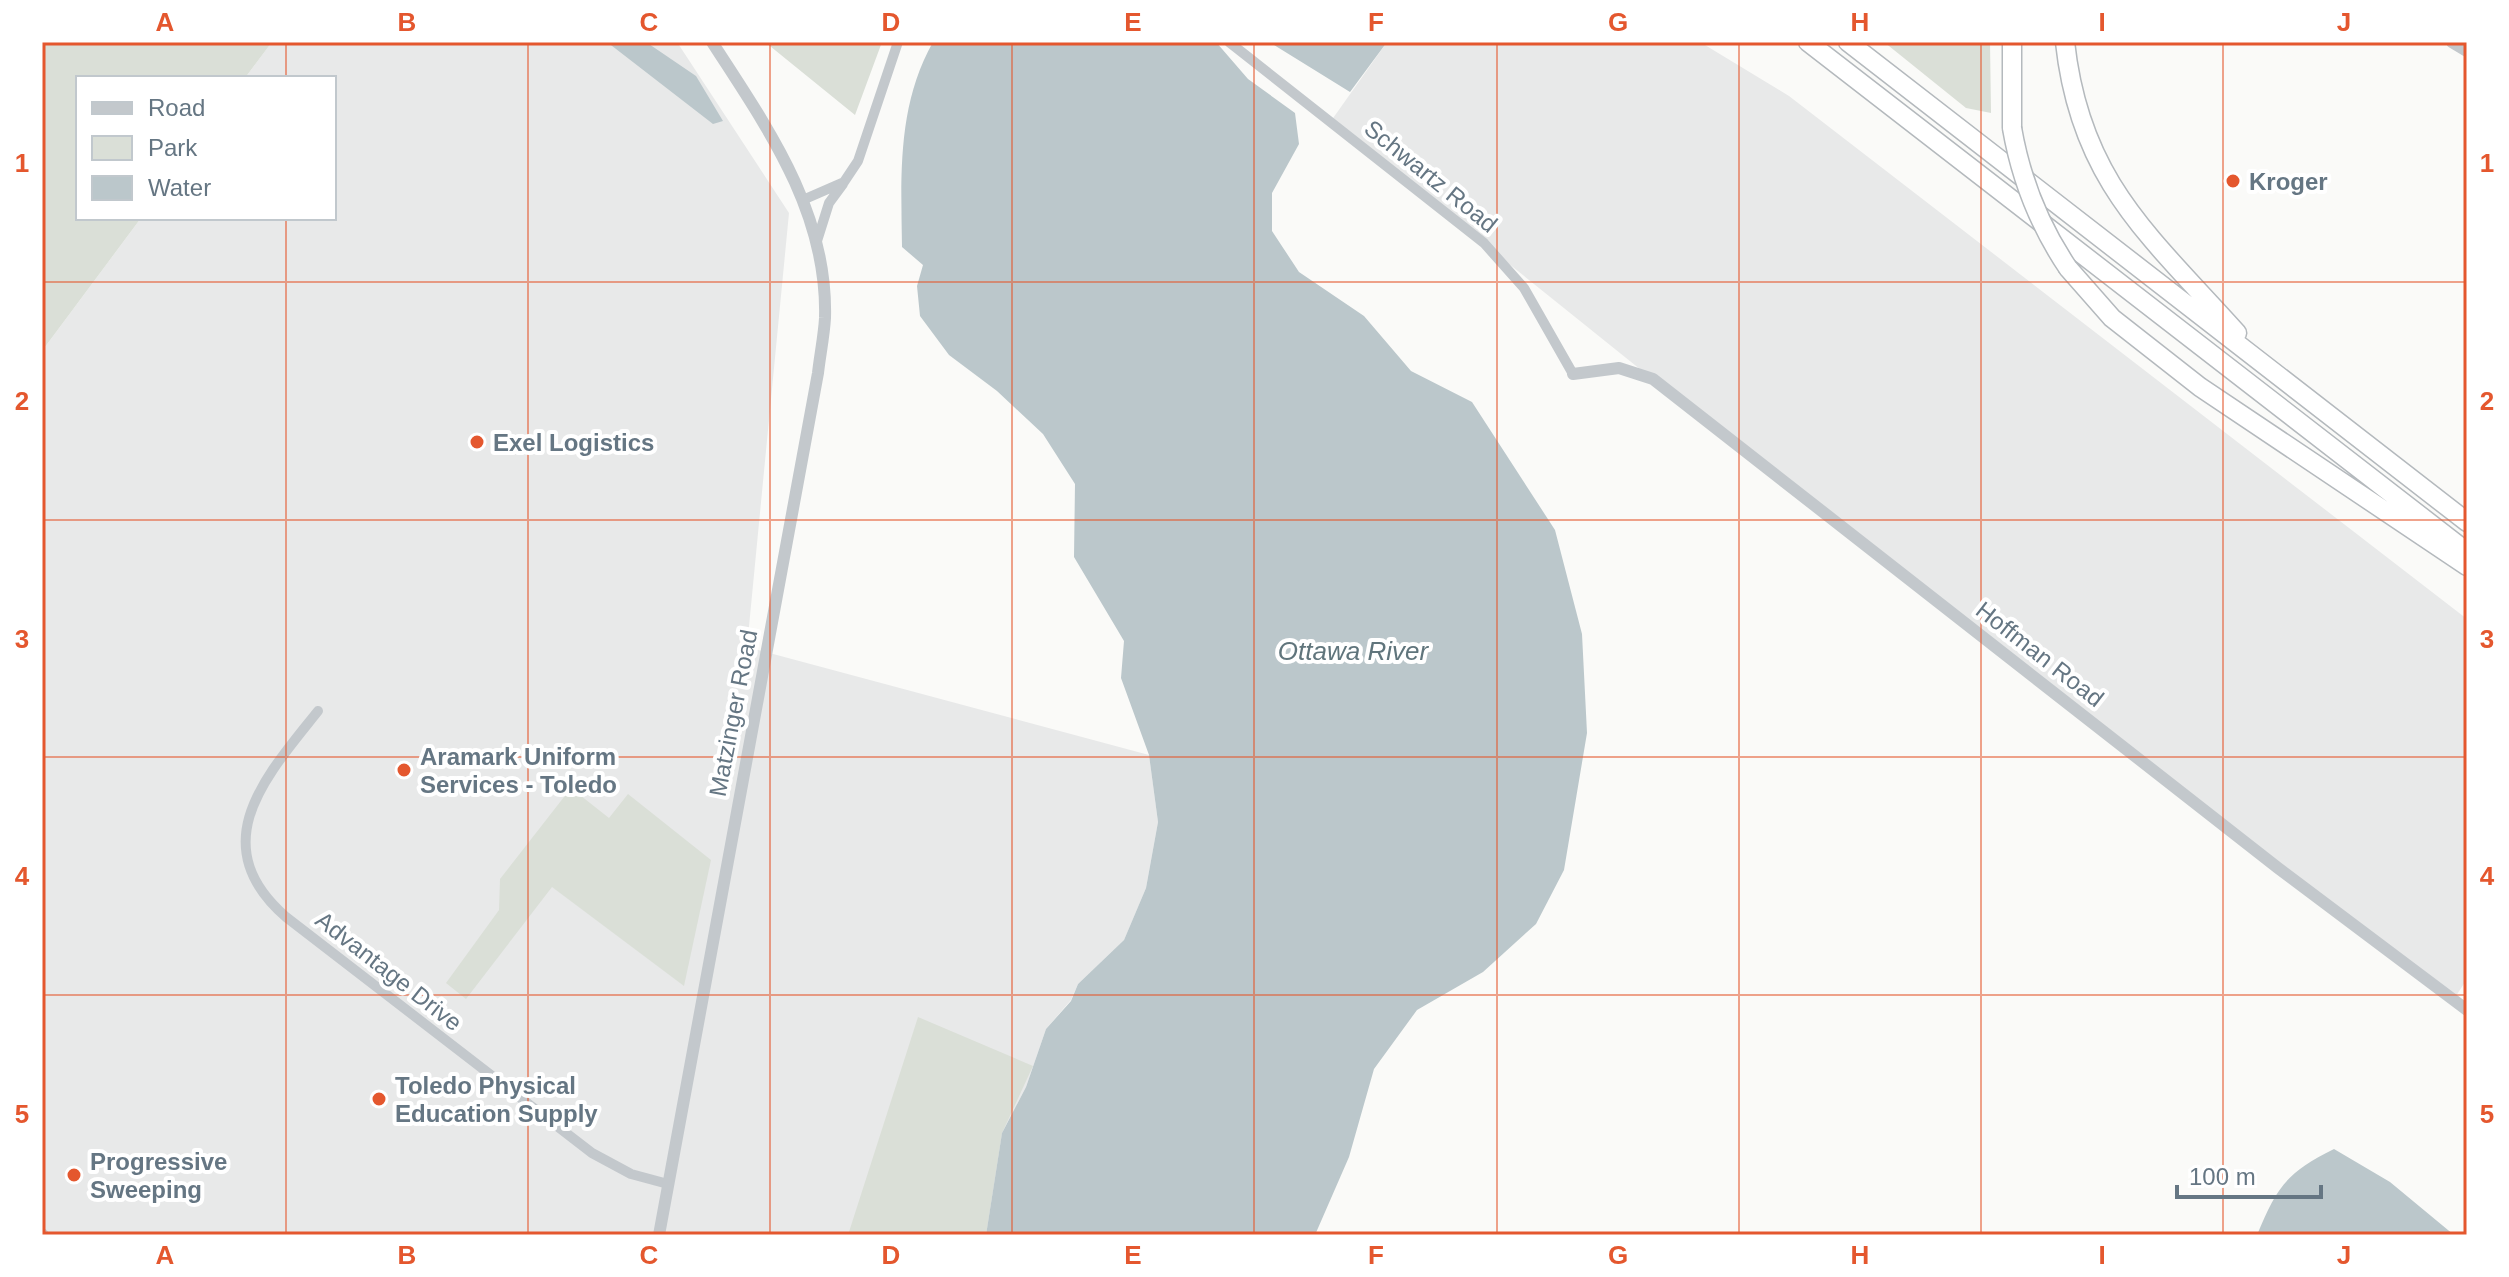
<svg xmlns="http://www.w3.org/2000/svg" width="2509" height="1277" viewBox="0 0 2509 1277" font-family="Helvetica,sans-serif">
  <rect width="100%" height="100%" fill="#fafaf8"/>
  <path fill="#e8e9e9" d="M272,42h405l112,171 -42,434 402,108 9,67 -12,66 -22,52 -46,44 -7,16 -25,29 -20,58 -24,46 -16,102h-944v-884l99,-133h193v-140h-89z
    M1387,42h313l89,54 678,523v360l-13,20 -793,-613 -330,-265z"/>
  <path fill="#dadfd7" d="M42,42h230l-27,36h-167v140h63l-99,133z
    M765,42h117l-27,73z
    M1884,42h106l1,71 -25,-5z
    M571,788l38,30 19,-24 83,66 -27,126 -132,-99 -86,112 -20,-16 53,-73 1,-31z
    M918,1017l115,49 -31,67 -16,102h-138z"/>
  <path fill="#bbc7cb" d="M607,42h39l50,34 27,45 -10,3z
    M933,42h283l32,37 47,34 4,31 -27,49v38l27,41 65,44 47,55 61,31 83,128 27,104 5,99 -23,137 -28,54 -53,48 -66,38 -43,59 -25,88 -34,78h-329l16,-102 24,-46 20,-58 25,-28 7,-17 46,-44 22,-52 12,-66 -9,-67 -28,-77 3,-37 -50,-84 1,-73 -32,-50 -46,-43 -48,-36 -29,-39 -3,-30 6,-21 -21,-18c-1,-71 -5,-141 31,-205z
    M1269,42h118l-37,50z
    M2334,1149l56,33 64,53h-197c20,-48 29,-62 77,-86z"/>
  <g fill="none" stroke-linecap="round" stroke-linejoin="round">
    <g stroke="#b4b9bd" stroke-width="21">
      <path id="motorway" d="M1808,42l659,510
        M1848,42l619,480
        M2012,42v86
        M2065,42c15,139 85,194 172,291
        M2068,268l44,50 88,69 267,179"/>
    </g>
    <path stroke="#c3c8cc" stroke-width="10" d="M1229,42l255,201 40,45 49,86
      M805,199l39,-17 14,-21 40,-119
      M817,241l12,-38 14,-19
      M318,711c-51,64 -116,133 -32,206l306,236 39,21 37,10"/>
    <path stroke="#c3c8cc" stroke-width="12" d="M2452,42l15,9
      M1573,374l46,-6 34,11 625,489 189,142
      M42,1234l1,1
      M659,1235l159,-862c2,-18 6,-37 7,-55 3,-106 -58,-191 -113,-276"/>
    <use href="#motorway" stroke="#fff" stroke-width="18"/>
    <g stroke="#b4b9bd" stroke-width="21" stroke-linecap="butt">
      <path id="motorway-bridge" d="M2012,128c9,52 27,97 56,140"/>
    </g>
    <use href="#motorway-bridge" stroke="#fff" stroke-width="18"/>
  </g>
  <path fill="none" stroke="#e4572e" stroke-width="2" stroke-opacity="0.55" d="M286,42v36M528,42v1193M770,42v1193M1012,42v1193M1254,42v1193M1497,42v1193M1739,42v1193M1981,42v1193M2223,42v1193M286,218v1017M42,282h2425M42,520h2425M42,757h2425M42,995h2425"/>
  <g fill="#e4572e" stroke="#fff" stroke-width="3">
    <circle cx="2233" cy="181" r="8"/>
    <circle cx="477" cy="442" r="8"/>
    <circle cx="404" cy="770" r="8"/>
    <circle cx="379" cy="1099" r="8"/>
    <circle cx="74" cy="1175" r="8"/>
  </g>
  <g text-anchor="middle" dominant-baseline="central" stroke-width="8" stroke-linejoin="round" paint-order="stroke">
    <g font-size="24" fill="#657683" stroke="#fff">
      <text transform="translate(1431 176) rotate(39)">Schwartz Road</text>
      <text transform="translate(2040 654) rotate(38)">Hoffman Road</text>
      <text transform="translate(733 713) rotate(-79)">Matzinger Road</text>
      <text transform="translate(389 971) rotate(38)">Advantage Drive</text>
    </g>
    <g font-size="24" font-weight="bold" fill="#657683" stroke="#fff" text-anchor="start">
      <text x="2249" y="181">Kroger</text>
      <text x="493" y="442">Exel Logistics</text>
      <text x="420" y="756">Aramark Uniform<tspan x="420" dy="28">Services - Toledo</tspan></text>
      <text x="395" y="1085">Toledo Physical<tspan x="395" dy="28">Education Supply</tspan></text>
      <text x="90" y="1161">Progressive<tspan x="90" dy="28">Sweeping</tspan></text>
    </g>
    <g font-size="26" font-style="italic" fill="#60757c" stroke="#fff">
      <text x="1353" y="651">Ottawa River</text>
    </g>
  </g>
  <rect width="2509" height="1277" fill="none" stroke="#ffffff" stroke-width="88"/>
  <rect x="76" y="76" width="260" height="144" fill="#ffffff" stroke="#c1c8cd" stroke-width="2"/>
  <rect x="92" y="102" width="40" height="12" fill="#c3c8cc" stroke="#c1c8cd" stroke-width="2"/>
  <text x="148" y="116" font-size="24" fill="#657683">Road</text>
  <rect x="92" y="136" width="40" height="24" fill="#dadfd7" stroke="#c1c8cd" stroke-width="2"/>
  <text x="148" y="156" font-size="24" fill="#657683">Park</text>
  <rect x="92" y="176" width="40" height="24" fill="#bbc7cb" stroke="#c1c8cd" stroke-width="2"/>
  <text x="148" y="196" font-size="24" fill="#657683">Water</text>
  <path d="M2177 1185v12h144v-12" fill="none" stroke="#657683" stroke-width="4"/>
  <text x="2189" y="1185" font-size="24" fill="#657683" stroke="#ffffff" stroke-width="6" paint-order="stroke">100 m</text>
  <rect x="44" y="44" width="2421" height="1189" fill="none" stroke="#e4572e" stroke-width="3"/>
  <g font-size="26" text-anchor="middle" font-weight="bold" fill="#e4572e">
    <text x="165" y="31">A</text>
    <text x="407" y="31">B</text>
    <text x="649" y="31">C</text>
    <text x="891" y="31">D</text>
    <text x="1133" y="31">E</text>
    <text x="1376" y="31">F</text>
    <text x="1618" y="31">G</text>
    <text x="1860" y="31">H</text>
    <text x="2102" y="31">I</text>
    <text x="2344" y="31">J</text>
    <text x="22" y="172">1</text>
    <text x="2487" y="172">1</text>
    <text x="22" y="410">2</text>
    <text x="2487" y="410">2</text>
    <text x="22" y="648">3</text>
    <text x="2487" y="648">3</text>
    <text x="22" y="885">4</text>
    <text x="2487" y="885">4</text>
    <text x="22" y="1123">5</text>
    <text x="2487" y="1123">5</text>
    <text x="165" y="1264">A</text>
    <text x="407" y="1264">B</text>
    <text x="649" y="1264">C</text>
    <text x="891" y="1264">D</text>
    <text x="1133" y="1264">E</text>
    <text x="1376" y="1264">F</text>
    <text x="1618" y="1264">G</text>
    <text x="1860" y="1264">H</text>
    <text x="2102" y="1264">I</text>
    <text x="2344" y="1264">J</text>
  </g>
</svg>
